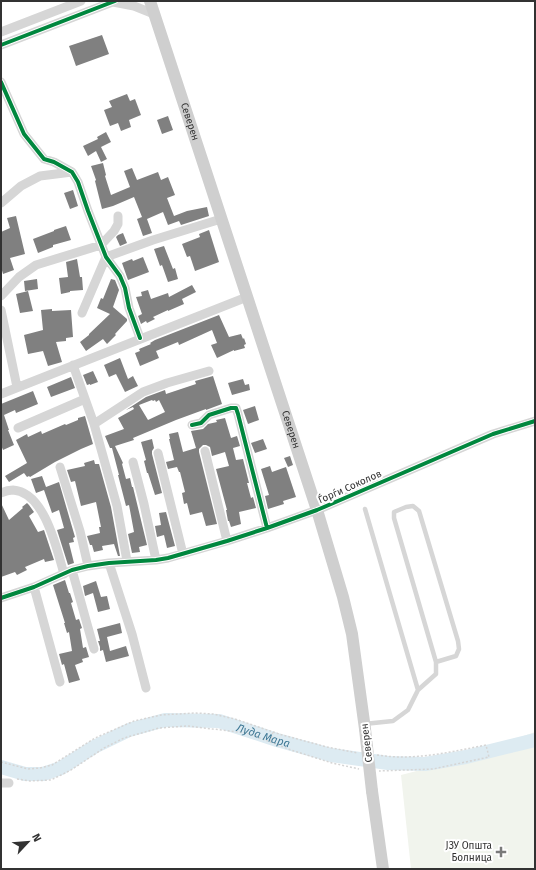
<svg xmlns="http://www.w3.org/2000/svg" width="536" height="870" viewBox="0 0 536 870" font-family="'Fira Sans',sans-serif">
  <rect width="100%" height="100%" fill="#fff"/>
  <path fill="#f1f4ed" d="M535,732v137h-124l-10,-94 47,-12z"/>
  <g fill="none" stroke-linecap="round" stroke-linejoin="round">
    <path stroke="#ddebf2" stroke-width="14" id="s1" d="M1,767l24,7h18l18,-6 33,-21 35,-17 36,-10 54,1 58,19 54,15 57,8 37,1 41,-7 69,-17"/>
  </g>
  <path fill="#808080" fill-rule="evenodd" d="M102,35l7,19 -33,12 -7,-20z
    M127,94l3,7 5,-2 6,16 -12,5 2,7 -10,4 -3,-8 -8,3 -6,-16 8,-3 -3,-6z
    M168,116l5,14 -11,4 -5,-14z
    M106,132l5,10 -10,5 6,12 -6,3 -5,-11 -8,5 -5,-10 15,-7 -1,-2z
    M103,163l3,12 -1,1 6,19 19,-8 -6,-16 8,-3 5,12 21,-8 3,8 7,-3 7,18 -8,3 7,18 13,-5 20,-4 2,9 -28,9 -2,-4 -11,4 -5,-13 -16,7 5,14 -9,3 -6,-17 5,-2 -8,-20 -21,9 -11,3 -7,-28 1,-1 -5,-14z
    M73,190l5,16 -8,3 -6,-16z
    M16,216l9,38 -15,4 4,12 -11,4 -2,-7v-35l9,-4 -3,-10z
    M66,226l5,14 -18,5v2l-15,6 -5,-14 21,-8v-1z
    M209,230l10,32 -24,9 -5,-15 -3,1 -5,-13 18,-7 -1,-3z
    M123,233l4,10 -7,3 -4,-9 2,-2z
    M164,246l9,23 2,-1 3,11 -10,3 -6,-17 -2,1 -6,-17z
    M143,257l6,15 -21,8 -6,-17 10,-4 1,2z
    M77,259l3,18h2l1,13 -13,1v1l-9,2 -2,-16 9,-1 -2,-15z
    M37,279l1,10 -13,2 -1,-10z
    M111,279l4,1 4,10 -6,17 14,12v2l-12,13 1,1 -9,9 -4,-5 -17,12 -6,-9 9,-7v-1l21,-20 -13,-6 4,-10 2,1z
    M192,285l4,7 -14,7 2,5 -16,7v-1l-15,7 2,2 -8,4 -1,-2 -5,3 -3,-8 4,-2 -6,-17 6,-1 -1,-4 7,-2 3,9 17,-6 1,4z
    M28,291l5,20 -13,2 -4,-19z
    M52,309v2l19,-1 2,27 -7,1v3l-10,1 6,20 -14,4 -5,-15 -15,3 -4,-19 19,-5 -2,-20z
    M219,315l10,22 12,-3 2,5 1,-1 2,6 -2,1 1,3 -11,3v-1l-17,8 -6,-13 6,-2 -5,-13 -33,15 -1,-3 -22,9 3,7 -19,8 -5,-13 5,-2 -1,-2 12,-5 -1,-1 5,-3z
    M120,358l8,21 5,-3 5,10 -13,6 -9,-18 -7,3 -5,-12z
    M93,371l5,11 -8,3v-1l-3,1 -4,-10z
    M213,376l9,28 -16,6v-1l-30,11 -43,18 1,2 -19,6 8,17 -1,1 4,15 4,-1 2,9h1l14,58 -8,2 1,5 -8,1 -4,-19 6,-2 -5,-27 -3,1 -8,-31h1l-7,-27h-2l-5,-12 19,-7 -6,-11 16,-9 -1,-2 -7,3 20,-13 19,-7 1,4 30,-10 -1,-3zM152,400l1,1 2,-1 1,2 3,-2 6,12 -17,8 -9,-15z
    M71,377l4,11 -24,9 -4,-10z
    M243,379l2,6 4,-1 1,6 -18,5 -4,-12z
    M33,391l5,13 -22,9 -1,-3 -11,5 5,15h-1l6,15 -11,5 -2,-5v-41z
    M255,406l4,14 -11,4 -5,-14z
    M85,416l8,28 -12,5 -26,13 -25,15 -1,-1 -2,1 -3,-4 -15,9 -4,-6 22,-13 -11,-23 11,-6 1,3 13,-6 1,3 23,-10 1,1 12,-5v-2z
    M225,418l6,20 6,-2 3,10 -7,2 3,12 7,-1 6,24h-2l4,15 2,-1 3,11 -17,4 2,12 -10,3 -2,-6h-1l-2,-11h1l-11,-41 13,-3 -4,-14 -13,4 -2,-9 -4,-2h-3l-4,4v3l18,72 -11,2 -4,-14 -12,3 -3,-12 -3,1 -2,-11 3,-1 -5,-20h-1l-2,-5 -9,2 -2,-7 8,-2 -5,-21h1l-1,-5 9,-2 5,20 13,-4 -5,-17 12,-2 5,-5 9,-2 -1,-2z
    M152,439l2,9 -2,3v3l10,39 -7,2 -7,-22h-1l-3,-12 2,-1 -5,-18z
    M263,439l4,10 -12,4 -4,-10z
    M290,456l3,9 -5,2 -4,-9z
    M94,460l1,4h4l12,43 9,49h-2l-4,-12 -12,2 1,4 -9,2 -2,-7h-2l-3,-9 13,-3 -1,-6h2l-5,-25 -15,4 -6,-25 -4,1 -4,-12 18,-4 -1,-3z
    M270,466l2,6 14,-5 10,30 -13,4 1,3 -16,5 -3,-13 4,-1 -8,-26z
    M42,476l4,11 13,-5 16,55 -2,1 1,4 -5,1 5,20 -6,2 -11,-35 7,-2 -5,-18 -7,3 -8,-23 -8,3 -5,-14z
    M1,503l8,17 14,-12 -1,-1 5,-4 2,2 5,7 -5,4 9,16 6,-2 10,30 -9,2 -1,-3 -19,8 2,3 -10,5 -2,-3 -14,5z
    M166,512l9,34 -8,2 -3,-13 -7,2 -2,-11 6,-1 -2,-12z
    M65,580l4,13h1l3,9 -2,1 5,17 3,-1 3,9 -2,1 3,19 3,-1 3,10 -7,2 1,3 -8,3 5,15 -11,3 -5,-19 -2,1 -3,-11 13,-3 -3,-19 -2,1 -3,-10h1l-12,-38z
    M96,581l5,16 6,-1 3,13 -12,3 -5,-19 -8,3 -2,-10z
    M120,623l2,10 -15,4 3,14 16,-5 3,10 -23,6 -3,-12 -3,1v-4l-2,-6h2l-3,-12z"/>
  <g fill="none" stroke-linecap="round" stroke-linejoin="round">
    <path stroke="#d5d5d5" stroke-width="1.5" stroke-dasharray="2 2" stroke-linecap="butt" d="M270,742l3,-10
      M377,755c37,6 73,-3 109,-10l3,12 -56,12 -54,2
      M1,762l27,7 12,-1 12,-3 43,-27 39,-17 27,-6 34,-2 18,1 22,5 44,15 48,13 31,6
      M17,779l13,2 21,-1 20,-10 33,-22 20,-10 35,-10 28,-2 60,7 44,17 41,13 27,6"/>
    <path stroke="#d6d6d6" stroke-width="4.5" d="M418,690l18,-16v-12l-42,-144v-6l12,-5 7,-1 6,5 39,130 1,8 -3,7 -20,6
      M364,724l29,-3 15,-11 10,-20 -53,-181"/>
    <path stroke="#d6d6d6" stroke-width="9" d="M113,2l21,4 20,8
      M1,32l80,-31
      M1,45l114,-44
      M1,82l23,52 20,25 10,3 18,10 6,10 10,29 18,46 14,19 5,12 4,20 11,30
      M1,203l20,-17 19,-10 32,-4
      M1,296l18,-19 17,-12 65,-20 13,-14 4,-7v-8
      M1,310l16,77
      M82,313l24,-56 47,-17 68,-21
      M73,365l21,59 23,82 10,55
      M1,394l246,-97
      M94,424l49,-32 24,-9 42,-12
      M192,425l9,-2 8,-8 22,-7h5l2,6 29,114
      M18,428l67,-29
      M205,451l22,90
      M158,453l25,101
      M133,462l11,42 12,56
      M60,467l20,64 8,35
      M1,493c4,-2 8,-3 12,-3 32,2 44,60 51,84
      M109,563l23,71 14,54
      M72,570l22,79
      M34,587l26,95
      M1,598l33,-11 38,-17 16,-4 21,-3 47,-3 12,-2 59,-17 40,-13 50,-18 176,-76 42,-13
      M1,783h8"/>
    <g stroke="#cfcfcf" stroke-width="12">
      <path id="s2" d="M150,1l167,509 26,87 9,37 13,95"/>
      <path d="M372,791l11,78"/>
    </g>
    <path stroke="#cfcfcf" stroke-width="12" d="M365,729l7,62"/>
    <g stroke="#fff" stroke-width="6">
      <path id="cycleway" d="M1,45l114,-44
        M1,82l23,52 20,25 10,3 18,10 6,10 10,29 18,46 14,19 5,12 4,20 11,30
        M192,425l9,-2 8,-8 22,-7h5l2,6 29,114
        M1,598l33,-11 38,-17 16,-4 21,-3 47,-3 12,-2 59,-17 40,-13 50,-18 176,-76 42,-13"/>
    </g>
    <use href="#cycleway" stroke="#00873e" stroke-width="4"/>
  </g>
  <path fill="#7a7a7a" stroke="#fff" stroke-width="1.5" d="M499 846h4v4h4v4h-4v4h-4v-4h-4v-4h4z"/>
  <g text-anchor="middle" dominant-baseline="central" stroke-width="4" stroke-linejoin="round" paint-order="stroke">
    <g font-size="10" fill="#323232" stroke="#fff">
      <text stroke="none"><textPath href="#s2" startOffset="127">Северен</textPath></text>
      <text stroke="none"><textPath href="#s2" startOffset="451">Северен</textPath></text>
      <text transform="translate(350 487) rotate(-24)">Ѓорѓи Соколов</text>
      <text transform="translate(367 743) rotate(-97)">Северен</text>
    </g>
    <g font-size="10" fill="#323232" stroke="#fff" text-anchor="end">
      <text x="492" y="846">ЈЗУ Општа<tspan x="492" dy="12">Болница</tspan></text>
    </g>
    <g font-size="11" font-style="italic" fill="#3f7895" stroke="#fff">
      <text stroke="none"><textPath href="#s1" startOffset="278">Луда Мара</textPath></text>
    </g>
  </g>
  <rect width="536" height="870" fill="none" stroke="#323232" stroke-width="4"/>
  <g transform="translate(28 842) rotate(64)" stroke="#ffffff" stroke-width="3" paint-order="stroke">
  <path d="M0-3L7 15L0 10L-7 15Z" fill="#323232"/>
  <text y="-6" font-size="11" font-weight="bold" text-anchor="middle" fill="#323232">N</text>
  </g>
</svg>
